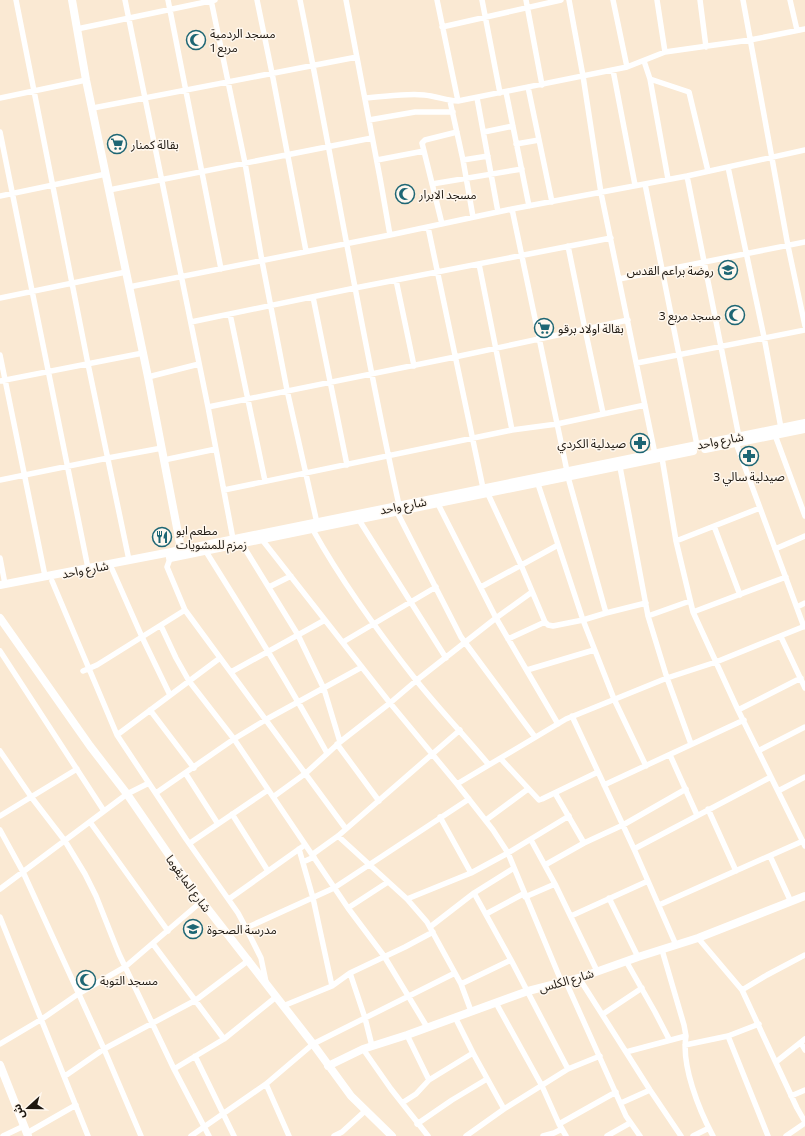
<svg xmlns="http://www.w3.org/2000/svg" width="805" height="1136" viewBox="0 0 805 1136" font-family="Commissioner,'Noto Sans Arabic',sans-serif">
  <rect width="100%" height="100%" fill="#fae9d3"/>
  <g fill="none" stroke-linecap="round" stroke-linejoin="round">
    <path stroke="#fff" stroke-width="5.5" d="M16,0l72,364 41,196
      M125,0l83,407 25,132
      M168,0l53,269
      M211,0l34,163 17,98 25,129 30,133
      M257,0l15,73 34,178
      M300,0c34,168 62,338 99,505
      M346,0l34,178 10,57
      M437,0l21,101
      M482,0l18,93
      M526,0l16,85
      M569,0l14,76 18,117 54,261
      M613,0l14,67
      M657,0l8,52
      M700,0l6,47
      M743,0l45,246 17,80
      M790,0l7,30
      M442,27l119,-27
      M77,29l138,-29
      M644,61l6,18 18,100
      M613,70l22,115
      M650,79l39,13 19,79
      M528,87l24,115
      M506,92l23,114
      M0,98l86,-18
      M365,98c20,-1 40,-5 59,-3 12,1 24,6 34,6l169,-34 38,-15 85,-12 55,-11
      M477,98l21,114
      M450,101l13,59 10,57
      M93,108l264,-51
      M369,120l46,-8h38
      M0,132l88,436
      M484,132l29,-6
      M516,144l23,-4
      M377,160l47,-9
      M463,160l25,-4
      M728,167l36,170 17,91
      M687,176l52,261
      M432,184l90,-15
      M645,184l52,261
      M109,190l263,-52
      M0,196l106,-22
      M512,209l55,262
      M442,224l-20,-81 3,-3 32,-8
      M428,227l55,261
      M568,246l17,83 18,84
      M479,264l33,166
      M619,279l186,-37
      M396,280l18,86
      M129,287l261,-52 122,-26 175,-33 118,-26
      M313,297l34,168
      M0,298l126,-26
      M230,314l35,167
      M191,322l164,-34 256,-50
      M0,355l45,221
      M637,363l168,-33
      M148,377l51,-13
      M0,381l143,-28
      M208,407l247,-50 173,-37
      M775,435l30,81
      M736,443l68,184
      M662,458l14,83 17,71 45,98 67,136
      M164,460l52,-11
      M620,467l28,149 19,62 24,66
      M568,477l38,136
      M0,480l108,-22 54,-10
      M538,484l45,136 31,79 32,67
      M224,490l288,-60 45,-6 88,-19
      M488,494l33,71 24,57
      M438,504l58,114 62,106
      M397,512l64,125 74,100
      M359,520l87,138
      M714,526l26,69
      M313,530c29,52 66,103 103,150 23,29 49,56 73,85
      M260,537l130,166 67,81 36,46 15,23 54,130
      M676,541l84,-33
      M242,544l56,91 26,54 16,53
      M775,549l30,-13
      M205,550c42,67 84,134 122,203
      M171,556l-4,11 18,43 161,219
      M0,558l5,26
      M112,569l30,68 28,58
      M52,581l65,154 69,104 52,74 8,15 15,30 5,24
      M269,587l22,-11
      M481,587l77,-42
      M797,607l8,-4
      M693,612l93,-35
      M648,616l42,-15
      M161,626l15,32 13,23 45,58 114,169 36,48 43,71
      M781,637l24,51
      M508,639l37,-17 3,3 5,1 30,-6 23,-7 40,-10
      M343,642l93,-55
      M0,651l104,160
      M527,670l67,-20
      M83,671l14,-6 88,-55
      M231,672l94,-52
      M150,710l44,58
      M738,710l63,-32
      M572,716l62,133 42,96
      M117,735l103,-77
      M337,744l42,57
      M0,751l32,47 33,43 20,33 11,22 23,58 55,115 35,67
      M758,751l47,-24
      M670,755l27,60
      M501,759l38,41 3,-1 56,-27
      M186,774l32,50
      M457,784l109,-65 101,-41 49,-16 89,-36
      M604,785l140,-65
      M778,791l27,-14
      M156,793l78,-54 33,-20 95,-52
      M555,793l29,50
      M273,797l33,-24 34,-31 50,-39 27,-23 79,-62 36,-26
      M708,809l28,62
      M232,814l36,57
      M0,816l77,-47
      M440,817l31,56
      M486,820l42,-31
      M90,822l78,109
      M0,830l23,42 81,177 37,87
      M338,836l69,63 20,23 34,62 10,27
      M531,840l24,44 42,87
      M190,843l78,-53
      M299,849l14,49 19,88
      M634,849l137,-72
      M313,854l25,-18 122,-106
      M770,856l21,46
      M303,862l11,-5
      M545,865l39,-22 39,-18 63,-36
      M0,889l127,-95 22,-11
      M474,893l37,67 57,109
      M525,897l30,-13
      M609,898l29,59
      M229,899l73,-52
      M407,899l64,-26 37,-20 61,-37
      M659,905l144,-64
      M348,908l40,-26
      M486,914l37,-20
      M571,916l77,-35
      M0,917l88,219
      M430,927l44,-34 40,-25
      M246,928l88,-40 135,-89
      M698,938l44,52 55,118 8,14
      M153,944l71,95
      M626,961l29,51 14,27
      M350,973l15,45 7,28
      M579,978l71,112 31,46
      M566,982l60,134 14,20
      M461,984l50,-24
      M742,990l25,-15 38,-20
      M496,1003l46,83 17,38 7,12
      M283,1006l49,-20 18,-13 55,-26 28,-15
      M603,1014l39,-26
      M455,1017l18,36 31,56
      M407,1035l22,45
      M686,1036c-5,29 13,74 27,100
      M728,1036l40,100
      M801,1043l4,7
      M0,1044l42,-25 36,-25 47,-27 77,-66
      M685,1045l43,-9 31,-12
      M363,1049l28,40 37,47
      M626,1052l60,-16 -2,-11 -22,-75
      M195,1056l39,80
      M776,1062l29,-23
      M174,1069l50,-30 52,-42
      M65,1076l39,-27 92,-49 53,-40
      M266,1084l23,52
      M791,1096l14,-6
      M402,1103l14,-9 13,-14 44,-27
      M621,1103l29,-13
      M417,1124l35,-24 35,-21
      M559,1124l57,-32
      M27,1133l49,-28
      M3,1136l21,-10
      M191,1136l75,-52 47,-40 142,-71
      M334,1136l8,-4 23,-21
      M466,1136l38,-27 64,-40 32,-13
      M543,1136l11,-3 8,-4
      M607,1136l23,-13
      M693,1136l16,-8
      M786,1136l19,-13"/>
    <path stroke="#fff" stroke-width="8" d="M72,0l14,80 62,297 34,177
      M705,449l100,-20
      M170,558l523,-107
      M0,585l171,-33 634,-129
      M0,618l90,128 37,48 66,96 120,154 38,52 41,40
      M0,1065l28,71
      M328,1066l35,-17 44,-14 121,-44 51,-13 59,-21 60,-19 107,-42"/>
  </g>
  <defs>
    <g id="mosque-ring" transform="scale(1)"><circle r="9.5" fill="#fff8ef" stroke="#1e6674" stroke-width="1.5"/><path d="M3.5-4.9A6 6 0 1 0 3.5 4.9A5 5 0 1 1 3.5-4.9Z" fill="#1e6674"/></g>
    <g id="supermarket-ring" transform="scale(1)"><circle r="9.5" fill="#fff8ef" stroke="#1e6674" stroke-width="1.5"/><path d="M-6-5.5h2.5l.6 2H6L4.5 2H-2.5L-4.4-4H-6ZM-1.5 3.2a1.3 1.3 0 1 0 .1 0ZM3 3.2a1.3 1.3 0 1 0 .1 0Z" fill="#1e6674"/></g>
    <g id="school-ring" transform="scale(1)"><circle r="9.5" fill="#fff8ef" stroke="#1e6674" stroke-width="1.5"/><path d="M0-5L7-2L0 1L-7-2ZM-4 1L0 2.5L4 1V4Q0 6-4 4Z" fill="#1e6674"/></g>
    <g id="pharmacy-ring" transform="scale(1)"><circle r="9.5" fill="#fff8ef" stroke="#1e6674" stroke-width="1.5"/><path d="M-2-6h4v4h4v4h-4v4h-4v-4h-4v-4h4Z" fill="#1e6674"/></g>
    <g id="restaurant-ring" transform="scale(1)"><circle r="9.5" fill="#fff8ef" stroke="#1e6674" stroke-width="1.5"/><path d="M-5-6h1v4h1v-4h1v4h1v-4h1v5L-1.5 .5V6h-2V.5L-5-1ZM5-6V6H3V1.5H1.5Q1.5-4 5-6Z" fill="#1e6674"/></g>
  </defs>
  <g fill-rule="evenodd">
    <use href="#mosque-ring" x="196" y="40"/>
    <use href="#supermarket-ring" x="117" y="144"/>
    <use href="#mosque-ring" x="405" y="194"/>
    <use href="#school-ring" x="728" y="270"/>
    <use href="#mosque-ring" x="735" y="315"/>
    <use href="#supermarket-ring" x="544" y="328"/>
    <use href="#pharmacy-ring" x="640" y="443"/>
    <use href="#pharmacy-ring" x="749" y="456"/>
    <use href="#restaurant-ring" x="162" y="537"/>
    <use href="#school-ring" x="193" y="929"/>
    <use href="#mosque-ring" x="86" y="980"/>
  </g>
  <g text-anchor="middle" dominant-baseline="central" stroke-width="3" stroke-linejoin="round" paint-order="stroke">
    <g font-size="12" fill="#1d1710" stroke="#fff8ef" text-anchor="start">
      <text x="210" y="33">مسجد الردمية<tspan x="210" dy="14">مربع 1</tspan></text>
      <text x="131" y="144">بقالة كمنار</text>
      <text x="419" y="194">مسجد الابرار</text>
      <text x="714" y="270" text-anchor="end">روضة براعم القدس</text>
      <text x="721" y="315" text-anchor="end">مسجد مربع 3</text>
      <text x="558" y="328">بقالة اولاد برقو</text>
      <text x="626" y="443" text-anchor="end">صيدلية الكردي</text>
      <text x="749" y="476" text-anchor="middle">صيدلية سالي 3</text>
      <text x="176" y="530">مطعم ابو<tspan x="176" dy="14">زمزم للمشويات</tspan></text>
      <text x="207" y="929">مدرسة الصحوة</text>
      <text x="100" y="980">مسجد التوبة</text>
    </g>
    <g font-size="12" fill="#1d1710" stroke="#fff8ef">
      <text transform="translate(720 440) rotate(-11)">شارع واحد</text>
      <text transform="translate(403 505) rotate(-11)">شارع واحد</text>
      <text transform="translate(85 569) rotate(-11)">شارع واحد</text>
      <text transform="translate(189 883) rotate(54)">شارع المايقوما</text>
      <text transform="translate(566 980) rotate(-16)">شارع الكلس</text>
    </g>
  </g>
  <g transform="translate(28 1108) rotate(249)" stroke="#fff8ef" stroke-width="3" paint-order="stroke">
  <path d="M0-3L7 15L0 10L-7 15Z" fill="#1d1710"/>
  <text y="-6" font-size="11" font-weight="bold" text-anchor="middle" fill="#1d1710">ش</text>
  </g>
</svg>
